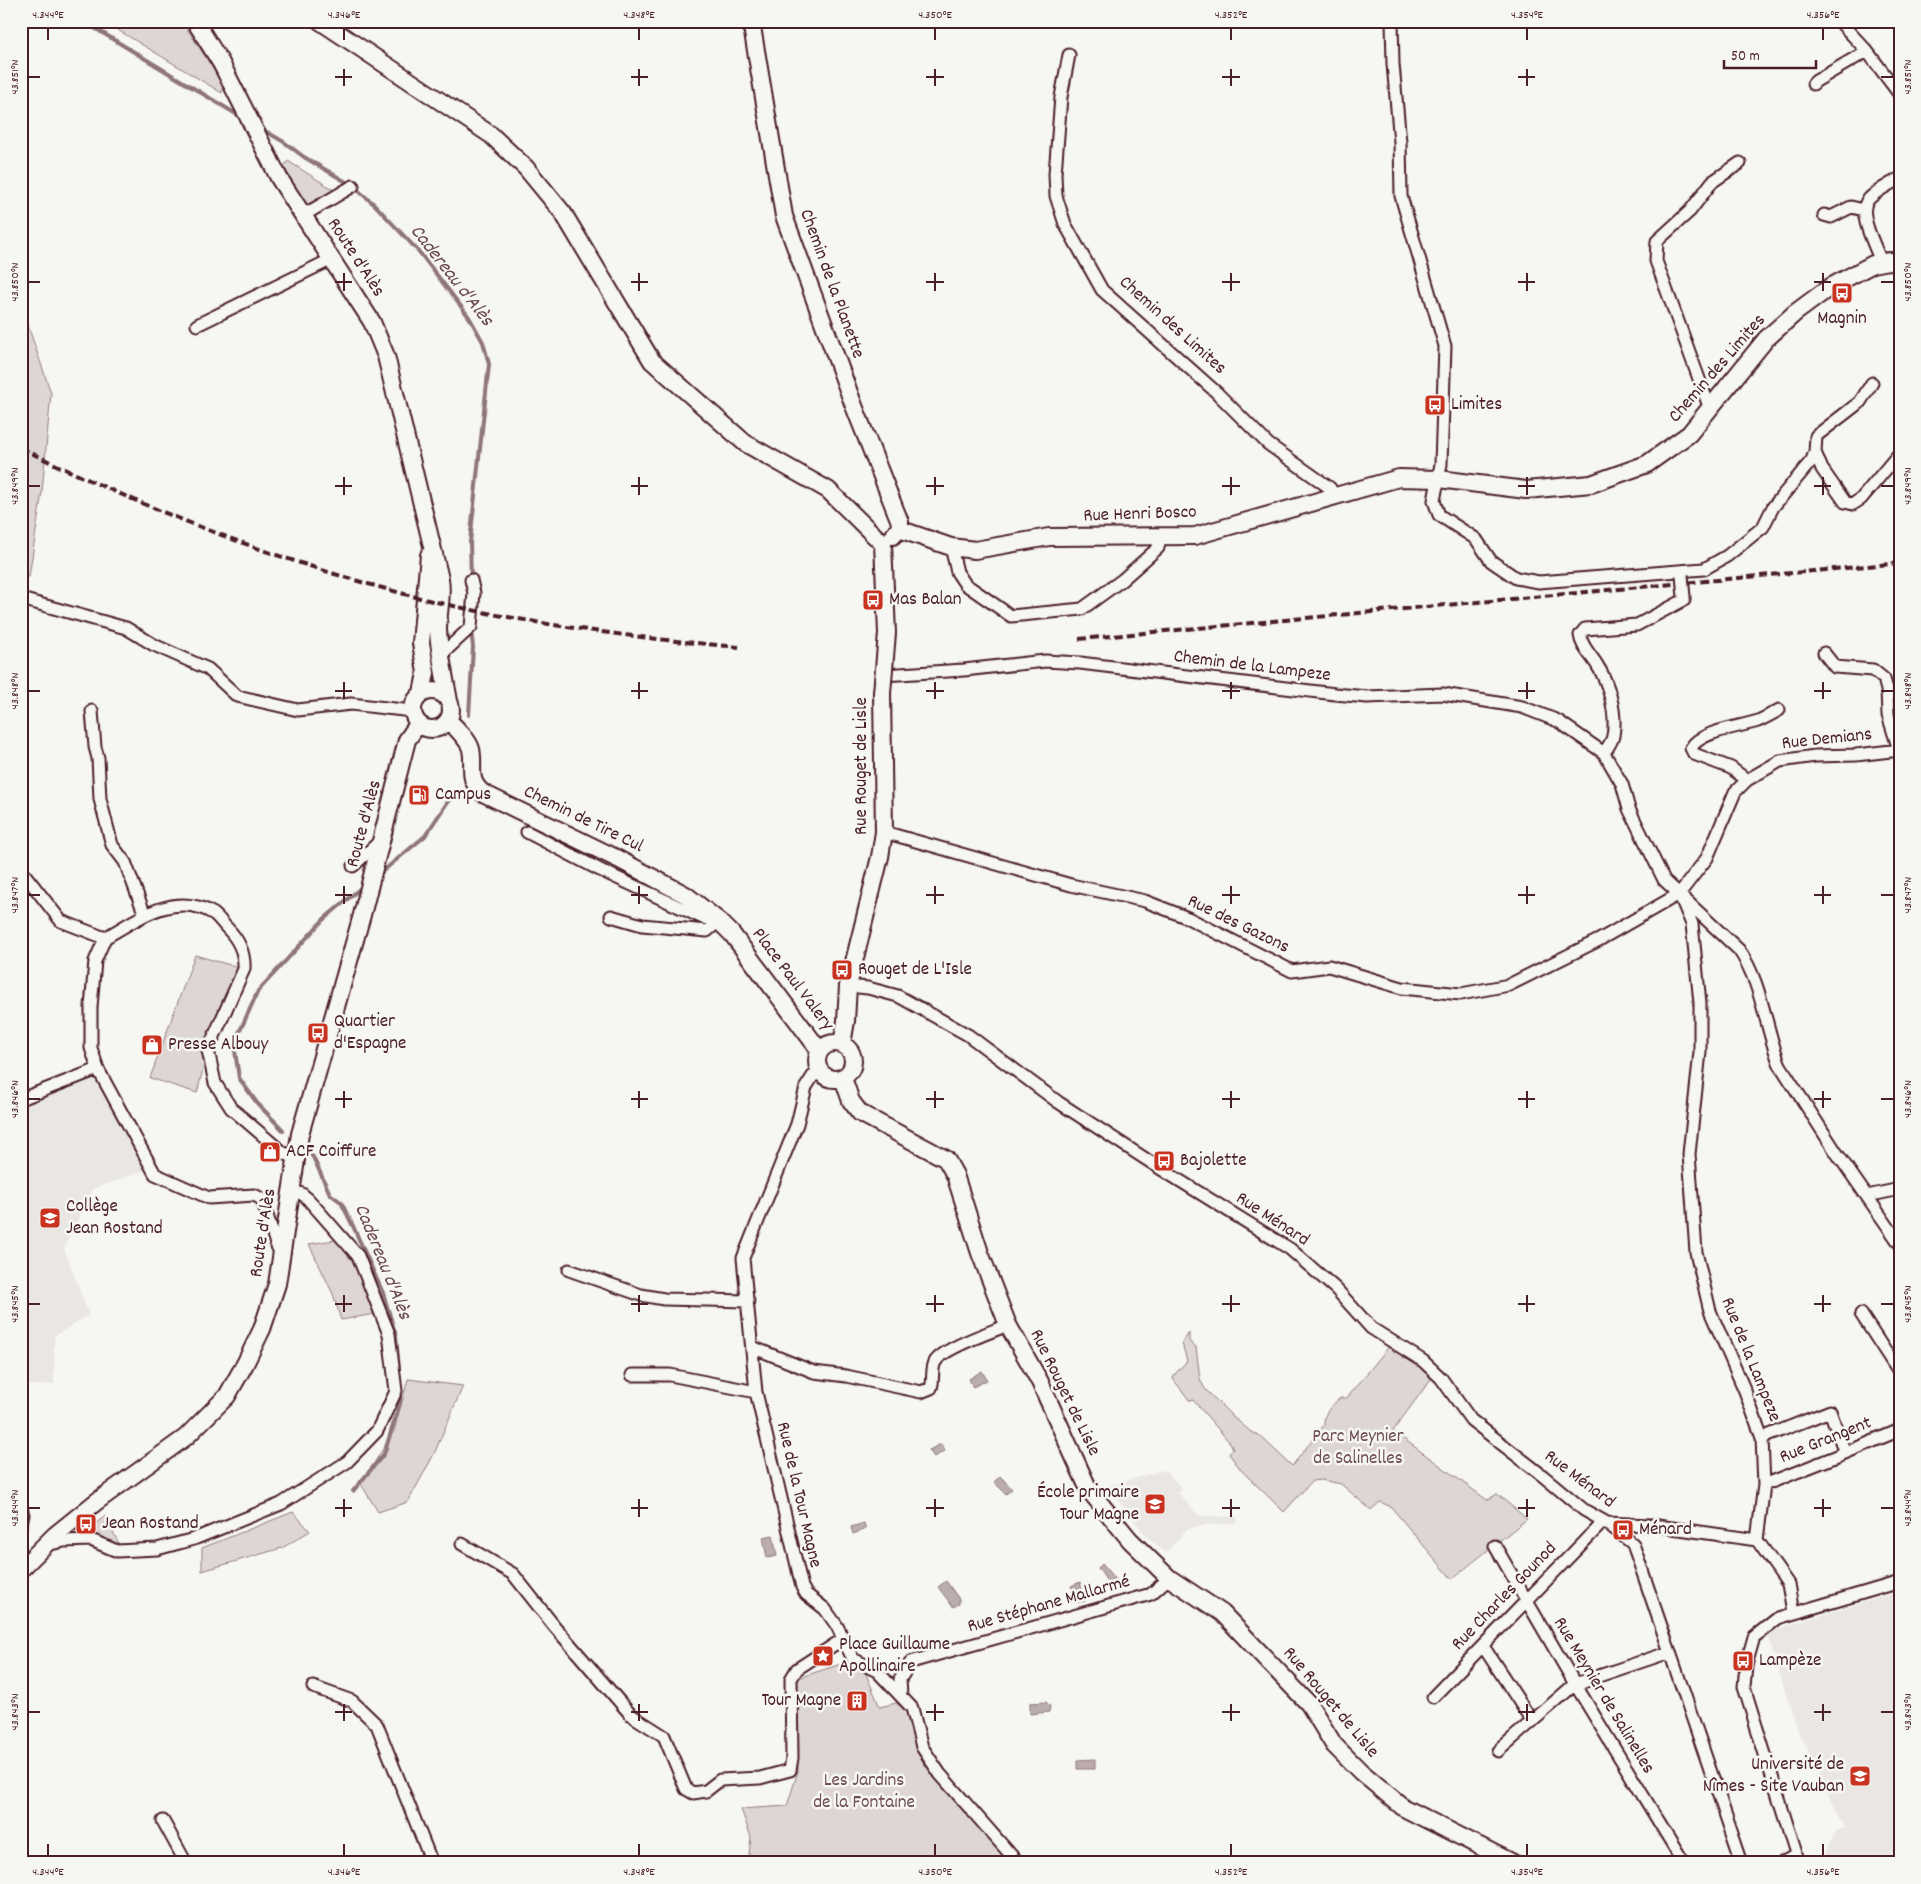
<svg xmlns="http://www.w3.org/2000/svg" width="1921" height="1884" viewBox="0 0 1921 1884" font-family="Dekko,sans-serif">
  <rect width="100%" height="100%" fill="#f6f6f2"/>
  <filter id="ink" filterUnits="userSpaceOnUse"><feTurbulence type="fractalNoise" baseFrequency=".02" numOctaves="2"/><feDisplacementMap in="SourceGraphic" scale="10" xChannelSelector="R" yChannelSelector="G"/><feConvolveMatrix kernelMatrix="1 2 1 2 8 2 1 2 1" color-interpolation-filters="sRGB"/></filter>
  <g filter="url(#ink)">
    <path fill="#e9e6e3" d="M96,1078l49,92 -52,19 -29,59 25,67 -35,21v48l-33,2v-280z
      M1165,1470l17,19 -4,4 21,23 38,1v6l-31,2 -14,3 -6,2 -20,23 -18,-15 -41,-52z
      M1900,1591v272h-76l-3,-1 15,-31 8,-3 -49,-104 -28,-92z"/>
    <path fill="#ddd6d5" stroke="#947a80" d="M103,21h79l41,63 -1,9z
      M288,161l49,31 -30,12 -7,-6 -16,-32z
      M21,305l30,88 -9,99 -13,85h-8z
      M195,955l49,14 -36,81 -11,43 -47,-15z
      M341,1239l26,44 8,31 -34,6 -8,-26 -24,-50z
      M1189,1333v8l7,6 4,32 5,10 26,26 20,17 8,3 33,31 32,-41c0,-14 6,-17 16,-27h7l44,-54 42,32 -40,55 94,69 10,-6 30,25 -75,60 -61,-72 -11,-5 -9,8 -30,-26 -20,-4 -9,1 -28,31 -42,-41 -13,-17 4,-5 -2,-5 -38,-44 -3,1 -17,-22 2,-5 12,-13 -5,-18z
      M408,1379l55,7 -29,68 -26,48 -30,10 -17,-28 33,-53z
      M293,1512l17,19 -28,17 -80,23v-23z
      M105,1516l16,32 -44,-10z
      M847,1662l18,10 15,35 16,-4 12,8 10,37 94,115h-264l3,-26 -10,-28 46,-3 11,-35 -3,-92z"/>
    <path fill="#bbadae" stroke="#8e747a" d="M982,1371l5,9 -14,7 -4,-8z
      M941,1444l4,7 -11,6 -5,-7z
      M1000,1476l12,13 -6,5 -12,-12z
      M864,1523l2,6 -13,5 -2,-7z
      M773,1535l4,21 -10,2 -4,-21z
      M1102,1564l13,15 -6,5 -11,-16z
      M946,1581l13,18v5l-6,3 -15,-20z
      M1080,1582l5,19 -7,1 -7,-16z
      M1046,1702l4,4 -1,6 -19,2v-11z
      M1095,1759v10h-18v-9z"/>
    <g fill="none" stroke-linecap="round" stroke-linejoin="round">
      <path stroke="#8e747a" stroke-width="4" d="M83,21l158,96
        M260,128l24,14 20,15 49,29 22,19 45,48 49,64 14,25 6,22 -19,178 1,37
        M469,715l4,-68 -2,-17
        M377,876l48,-40 28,-42
        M283,1130l-26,-27 -18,-25 -5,-34 24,-53 66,-72 39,-33
        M302,1147l11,10 17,37 11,8 12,24 30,67 13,43 3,34
        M353,1491l31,-37 16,-51v-11"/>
      <g stroke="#4a1f2b" stroke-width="15">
        <path id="street" d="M1392,21l1,43 7,78 1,54 44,150 -4,118 -7,37 5,14 37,24 15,22 25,17 23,4 165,-13 23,-13 36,-29 10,-20 39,-47 3,-8 1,-16 44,-34 12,-19
          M1839,21l28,30 33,44
          M1069,55l-8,42 -6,77 1,22 9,28 37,66 114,102 52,52 62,44 4,8
          M1813,84l3,-3 51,-30
          M304,215l49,-29
          M1824,215l7,2 20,-10 13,3
          M1881,262c-5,-15 -23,-46 -14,-61 8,-10 22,-16 33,-23
          M197,325l135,-66
          M1710,409l-54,-148 1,-20 33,-30 22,-29 28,-19
          M1815,452l7,17 23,33 8,2 8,-5 36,-43
          M951,547l6,25 8,12 46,32 71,-7 40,-29 36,-32 2,-11
          M1684,597v3l-47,25 -52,4 -5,6c1,11 11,20 17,30 12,18 20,49 16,71 -1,6 -6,12 -9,17l18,31 7,25 35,71 75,70c23,33 26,77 41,115l56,87 64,92
          M21,599l105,29 28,17 54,24 29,27 61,14 53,-6 61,7
          M1824,653l11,14 38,3 11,9 3,11 1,25 11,35
          M442,654l29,-27 3,-34 -3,-13
          M883,675l81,-5 81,-9 35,2 255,31 32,3 76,-3 79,13 36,14 46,32
          M92,711l3,36 3,11 2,41 12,46 13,17 20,53
          M1747,780l-16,-12 -37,-14 -3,-6c9,-17 49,-21 67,-27 7,-3 14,-7 21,-11
          M527,832l73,38 103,48 12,2
          M884,832l187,53 74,16 43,17 104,53 37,-5 73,22 59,6 48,-9 90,-45 80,-46 28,-36 28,-66 12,-12 33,-19 35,-5 41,-1 44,-5
          M353,866l27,-25
          M21,870l40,51 44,17 -10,23 -4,46v41l7,21 57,105 54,24 45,-3 8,4 14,45 5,10
          M1681,898l11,26 8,79v49l-11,102 7,98 14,59 35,80 17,47 2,47 -7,55 31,44 5,29
          M611,916l31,9 65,6 12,-10
          M105,938c32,-19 71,-48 109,-24 5,4 9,10 13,14 12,12 18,25 17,41l-36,81 7,33 16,25 51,44 13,6
          M848,986l20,2 30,8 70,39 90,67 103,67 129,80 46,40 35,39 52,33 18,17 30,42 72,56 41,34 23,13 26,21 109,319
          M820,1072l-7,4 -7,11 -9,37 -54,134 13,134 46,195 4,7 19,15 12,17 16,33 24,12 35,37 10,39 18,27 78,89
          M21,1099l77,-30
          M1867,1196l33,-7
          M569,1270l72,25 23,4 84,2
          M1861,1314l39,60
          M752,1347l62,25 32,4 75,16 10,-4c3,-8 0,-19 4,-26 8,-14 56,-30 73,-37
          M632,1375h38l86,17
          M1762,1438l68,-27 15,42
          M1764,1485l81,-32 55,-23
          M21,1508l2,7 -2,8
          M1607,1523l44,2 106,15
          M462,1544l51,30 42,53 76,88 33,21 22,53 7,4 13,-2 14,-11 40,-2 30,-8 2,-12 -1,-79 6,-10 46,-30
          M46,1545l18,-4 27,-1 26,11 40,-2 37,-10 87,-35 66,-42 30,-31 19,-40 -7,-57 -31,-78 -50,-57 -6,-5 -11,-4
          M1495,1546l80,138 109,179
          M1483,1646l49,75
          M313,1687l39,14 25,24 55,138
          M901,1696l-1,-17 11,-17 240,-68 18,-16
          M1433,1697l170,-175
          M1498,1751l77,-67 95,-32
          M163,1821l23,42
          M1782,1863l14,-8
          M1799,1863l-55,-176 2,-22 8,-28 24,-19 122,-36"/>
      </g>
      <g stroke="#4a1f2b" stroke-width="20">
        <path id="secondary" d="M195,21l26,42 58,115 93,144 14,34 54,223c3,18 -2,32 -2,50 1,24 7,49 11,72
          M320,21l171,114 35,33 37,45 89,148 93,82 83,47 55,54
          M751,21l33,195 70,190 46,116 -1,7 -6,7
          M899,529l52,18 24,3 74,-13 146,-1 204,-58 40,1 87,11 65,-6 56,-20 42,-30 77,-95 29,-26 35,-26 43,-23 16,-3 11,1
          M883,544l4,89
          M413 710a19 19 0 1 1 38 0a19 19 0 1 1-38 0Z
          M422,693l4,-20 -5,-30 8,-88
          M448,720c7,7 20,19 23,29 4,18 -5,30 12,44l135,66 68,36 33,26 13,13 88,117
          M817 1061a18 18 0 1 1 36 0a18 18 0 1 1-36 0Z
          M842,1044l4,-23 2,-35 32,-129 4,-25 -2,-139
          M843,1078l8,23 9,12 86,46 9,16 25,78 28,72 32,57 49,108 41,50 39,38 53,35 87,91 25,41 27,27 43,36 109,55
          M21,1569l34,-34 41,-33 90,-65 41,-41 18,-32 17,-35 15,-45 23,-150 62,-219 45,-175 11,-16"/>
      </g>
      <use href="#street" stroke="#f6f6f2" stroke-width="11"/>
      <use href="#secondary" stroke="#f6f6f2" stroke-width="16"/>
      <path stroke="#4a1f2b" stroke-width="4" stroke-dasharray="8 4" stroke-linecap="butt" d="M21,448c131,64 269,118 411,153 101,24 204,37 307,46
        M1079,639l821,-76"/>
      <g stroke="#4a1f2b" stroke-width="15" stroke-linecap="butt">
        <path id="street-bridge" d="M1682,575l2,22"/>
      </g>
      <g stroke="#4a1f2b" stroke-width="20" stroke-linecap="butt">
        <path id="secondary-bridge" d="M882,693l5,-60"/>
      </g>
      <use href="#street-bridge" stroke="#f6f6f2" stroke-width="11"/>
      <use href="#secondary-bridge" stroke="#f6f6f2" stroke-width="16"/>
    </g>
  </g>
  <path fill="none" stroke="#4a1f2b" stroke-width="2" d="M48,28v12M344,28v12M639,28v12M935,28v12M1231,28v12M1527,28v12M1823,28v12M344,69v17M639,69v17M935,69v17M1231,69v17M1527,69v17M28,77h12M335,77h17M631,77h17M926,77h18M1222,77h18M1518,77h17M1881,77h13M344,273v18M639,273v18M935,273v18M1231,273v18M1527,273v18M1823,273v18M28,282h12M335,282h17M631,282h17M926,282h18M1222,282h18M1518,282h17M1814,282h17M1881,282h13M344,477v18M639,477v18M935,477v18M1231,477v18M1527,477v18M1823,477v18M28,486h12M335,486h17M631,486h17M926,486h18M1222,486h18M1518,486h17M1814,486h17M1881,486h13M344,682v17M639,682v17M935,682v17M1231,682v17M1527,682v17M1823,682v17M28,691h12M335,691h17M631,691h17M926,691h18M1222,691h18M1518,691h17M1814,691h17M1881,691h13M344,886v18M639,886v18M935,886v18M1231,886v18M1527,886v18M1823,886v18M28,895h12M335,895h17M631,895h17M926,895h18M1222,895h18M1518,895h17M1814,895h17M1881,895h13M344,1091v17M639,1091v17M935,1091v17M1231,1091v17M1527,1091v17M1823,1091v17M28,1099h12M335,1099h17M631,1099h17M926,1099h18M1222,1099h18M1518,1099h17M1814,1099h17M1881,1099h13M344,1295v17M639,1295v17M935,1295v17M1231,1295v17M1527,1295v17M1823,1295v17M28,1304h12M335,1304h17M631,1304h17M926,1304h18M1222,1304h18M1518,1304h17M1814,1304h17M1881,1304h13M344,1499v18M639,1499v18M935,1499v18M1231,1499v18M1527,1499v18M1823,1499v18M28,1508h12M335,1508h17M631,1508h17M926,1508h18M1222,1508h18M1518,1508h17M1814,1508h17M1881,1508h13M344,1704v17M639,1704v17M935,1704v17M1231,1704v17M1527,1704v17M1823,1704v17M28,1712h12M335,1712h17M631,1712h17M926,1712h18M1222,1712h18M1518,1712h17M1814,1712h17M1881,1712h13M48,1844v12M344,1844v12M639,1844v12M935,1844v12M1231,1844v12M1527,1844v12M1823,1844v12"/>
  <defs>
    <g id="bus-square" transform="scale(1.125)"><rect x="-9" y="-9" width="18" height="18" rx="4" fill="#c8321e" stroke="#f6f6f2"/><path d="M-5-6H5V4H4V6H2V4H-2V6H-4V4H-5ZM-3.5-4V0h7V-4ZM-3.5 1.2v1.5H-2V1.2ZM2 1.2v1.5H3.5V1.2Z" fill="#fff"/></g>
    <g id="fuel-square" transform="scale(1.125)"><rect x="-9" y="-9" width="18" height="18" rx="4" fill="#c8321e" stroke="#f6f6f2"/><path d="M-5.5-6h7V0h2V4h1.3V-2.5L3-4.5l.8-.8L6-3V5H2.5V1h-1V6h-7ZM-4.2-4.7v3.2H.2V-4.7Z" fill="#fff"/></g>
    <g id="shop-square" transform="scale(1.125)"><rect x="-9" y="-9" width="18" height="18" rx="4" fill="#c8321e" stroke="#f6f6f2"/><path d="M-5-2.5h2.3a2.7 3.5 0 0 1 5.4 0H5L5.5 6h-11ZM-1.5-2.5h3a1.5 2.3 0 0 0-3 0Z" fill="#fff"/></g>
    <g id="school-square" transform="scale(1.125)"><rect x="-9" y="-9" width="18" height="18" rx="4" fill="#c8321e" stroke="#f6f6f2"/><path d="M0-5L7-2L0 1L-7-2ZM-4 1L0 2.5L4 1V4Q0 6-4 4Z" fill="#fff"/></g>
    <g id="sight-square" transform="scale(1.125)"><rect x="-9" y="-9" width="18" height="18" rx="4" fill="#c8321e" stroke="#f6f6f2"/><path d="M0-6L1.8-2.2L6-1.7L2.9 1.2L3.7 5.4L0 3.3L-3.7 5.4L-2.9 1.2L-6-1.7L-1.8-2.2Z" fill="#fff"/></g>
    <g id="building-square" transform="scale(1.125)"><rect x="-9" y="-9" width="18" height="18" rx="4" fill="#c8321e" stroke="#f6f6f2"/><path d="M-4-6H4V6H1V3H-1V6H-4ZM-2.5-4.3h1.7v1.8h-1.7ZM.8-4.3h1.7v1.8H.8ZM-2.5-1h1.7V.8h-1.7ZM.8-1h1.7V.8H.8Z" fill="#fff"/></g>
    <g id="university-square" transform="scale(1.125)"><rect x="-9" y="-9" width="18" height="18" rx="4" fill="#c8321e" stroke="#f6f6f2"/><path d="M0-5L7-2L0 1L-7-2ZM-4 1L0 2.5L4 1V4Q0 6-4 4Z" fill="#fff"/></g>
  </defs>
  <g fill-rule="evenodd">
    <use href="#bus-square" x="1842" y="293"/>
    <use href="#bus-square" x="1435" y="405"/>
    <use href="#bus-square" x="873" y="600"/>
    <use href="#fuel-square" x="419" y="795"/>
    <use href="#bus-square" x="842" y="970"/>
    <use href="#bus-square" x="318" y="1033"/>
    <use href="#shop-square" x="152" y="1045"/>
    <use href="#shop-square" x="270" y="1152"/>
    <use href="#bus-square" x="1164" y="1161"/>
    <use href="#school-square" x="50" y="1218"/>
    <use href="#school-square" x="1155" y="1504"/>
    <use href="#bus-square" x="86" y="1524"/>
    <use href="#bus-square" x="1623" y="1530"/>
    <use href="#sight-square" x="823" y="1656"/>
    <use href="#bus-square" x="1743" y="1661"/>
    <use href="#building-square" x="857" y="1701"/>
    <use href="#university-square" x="1860" y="1776"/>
  </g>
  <g text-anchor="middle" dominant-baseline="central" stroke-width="5" stroke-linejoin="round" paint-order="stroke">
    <g font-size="19" fill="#4a1f2b" stroke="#f6f6f2">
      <text transform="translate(355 258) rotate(57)">Route d'Alès</text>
      <text transform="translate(831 284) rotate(70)">Chemin de la Planette</text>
      <text transform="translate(1172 326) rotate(42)">Chemin des Limites</text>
      <text transform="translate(1718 369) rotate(-49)">Chemin des Limites</text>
      <text transform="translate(1140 515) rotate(-2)">Rue Henri Bosco</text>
      <text transform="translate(1252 667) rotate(7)">Chemin de la Lampeze</text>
      <text transform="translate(1827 740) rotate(-6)">Rue Demians</text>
      <text transform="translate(862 766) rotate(-90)">Rue Rouget de Lisle</text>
      <text transform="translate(583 820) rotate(26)">Chemin de Tire Cul</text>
      <text transform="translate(365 824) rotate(-75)">Route d'Alès</text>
      <text transform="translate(1238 925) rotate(26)">Rue des Gazons</text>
      <text transform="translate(792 980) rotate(53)">Place Paul Valery</text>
      <text transform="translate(1272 1220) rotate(33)">Rue Ménard</text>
      <text transform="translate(264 1233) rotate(-81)">Route d'Alès</text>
      <text transform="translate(1750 1360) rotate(68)">Rue de la Lampeze</text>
      <text transform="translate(1064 1393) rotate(64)">Rue Rouget de Lisle</text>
      <text transform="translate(1826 1441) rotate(-22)">Rue Grangent</text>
      <text transform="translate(1579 1480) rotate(37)">Rue Ménard</text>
      <text transform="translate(798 1495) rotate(77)">Rue de la Tour Magne</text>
      <text transform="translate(1505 1597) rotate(-46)">Rue Charles Gounod</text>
      <text transform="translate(1049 1605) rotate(-16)">Rue Stéphane Mallarmé</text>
      <text transform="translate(1603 1696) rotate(59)">Rue Meynier de Salinelles</text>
      <text transform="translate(1330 1703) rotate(50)">Rue Rouget de Lisle</text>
    </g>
    <g font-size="19" fill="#4a1f2b" stroke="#f6f6f2" text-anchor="start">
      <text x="1842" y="319" text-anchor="middle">Magnin</text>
      <text x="1451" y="405">Limites</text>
      <text x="889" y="600">Mas Balan</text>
      <text x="435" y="795">Campus</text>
      <text x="858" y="970">Rouget de L'Isle</text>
      <text x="334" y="1022">Quartier<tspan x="334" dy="22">d'Espagne</tspan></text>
      <text x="168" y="1045">Presse Albouy</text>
      <text x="286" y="1152">ACF Coiffure</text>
      <text x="1180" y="1161">Bajolette</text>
      <text x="66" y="1207">Collège<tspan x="66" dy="22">Jean Rostand</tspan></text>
      <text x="1139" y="1493" text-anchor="end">École primaire<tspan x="1139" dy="22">Tour Magne</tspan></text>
      <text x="102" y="1524">Jean Rostand</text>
      <text x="1639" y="1530">Ménard</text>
      <text x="839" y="1645">Place Guillaume<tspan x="839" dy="22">Apollinaire</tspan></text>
      <text x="1759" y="1661">Lampèze</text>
      <text x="841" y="1701" text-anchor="end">Tour Magne</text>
      <text x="1844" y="1765" text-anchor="end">Université de<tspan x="1844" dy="22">Nîmes - Site Vauban</tspan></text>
    </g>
    <g font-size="19" fill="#6f4d56" stroke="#f6f6f2">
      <text x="1358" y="1437">Parc Meynier<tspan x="1358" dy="22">de Salinelles</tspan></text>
      <text x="864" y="1781">Les Jardins<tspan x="864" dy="22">de la Fontaine</tspan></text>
    </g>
    <g font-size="20" font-style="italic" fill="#6c4a52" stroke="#f6f6f2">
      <text transform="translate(451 276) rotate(52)">Cadereau d'Alès</text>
      <text transform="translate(382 1262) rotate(68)">Cadereau d'Alès</text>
    </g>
  </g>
  <rect width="1921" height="1884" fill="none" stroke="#f6f6f2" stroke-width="55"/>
  <path d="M1724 60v8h92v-8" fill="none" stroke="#4a1f2b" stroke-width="2.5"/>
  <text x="1731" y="60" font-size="15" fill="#4a1f2b" stroke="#f6f6f2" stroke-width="4" paint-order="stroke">50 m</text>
  <rect x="28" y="28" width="1866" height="1828" fill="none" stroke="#4a1f2b" stroke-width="2"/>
  <g font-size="12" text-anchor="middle" fill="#4a1f2b">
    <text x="48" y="18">4.344°E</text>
    <text x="344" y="18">4.346°E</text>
    <text x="639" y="18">4.348°E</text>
    <text x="935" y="18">4.350°E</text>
    <text x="1231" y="18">4.352°E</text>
    <text x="1527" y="18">4.354°E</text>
    <text x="1823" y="18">4.356°E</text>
    <text transform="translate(14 77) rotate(-90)" y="4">43.851°N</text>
    <text transform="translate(1907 77) rotate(-90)" y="4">43.851°N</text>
    <text transform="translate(14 282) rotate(-90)" y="4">43.850°N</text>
    <text transform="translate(1907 282) rotate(-90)" y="4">43.850°N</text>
    <text transform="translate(14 486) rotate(-90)" y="4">43.849°N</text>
    <text transform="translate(1907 486) rotate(-90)" y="4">43.849°N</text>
    <text transform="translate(14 691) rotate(-90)" y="4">43.848°N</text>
    <text transform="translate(1907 691) rotate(-90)" y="4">43.848°N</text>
    <text transform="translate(14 895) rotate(-90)" y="4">43.847°N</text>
    <text transform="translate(1907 895) rotate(-90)" y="4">43.847°N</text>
    <text transform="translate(14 1099) rotate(-90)" y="4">43.846°N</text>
    <text transform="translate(1907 1099) rotate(-90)" y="4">43.846°N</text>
    <text transform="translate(14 1304) rotate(-90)" y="4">43.845°N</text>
    <text transform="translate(1907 1304) rotate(-90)" y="4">43.845°N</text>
    <text transform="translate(14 1508) rotate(-90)" y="4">43.844°N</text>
    <text transform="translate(1907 1508) rotate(-90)" y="4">43.844°N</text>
    <text transform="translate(14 1712) rotate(-90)" y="4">43.843°N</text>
    <text transform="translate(1907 1712) rotate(-90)" y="4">43.843°N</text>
    <text x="48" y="1875">4.344°E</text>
    <text x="344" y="1875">4.346°E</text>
    <text x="639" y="1875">4.348°E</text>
    <text x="935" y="1875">4.350°E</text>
    <text x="1231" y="1875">4.352°E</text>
    <text x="1527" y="1875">4.354°E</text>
    <text x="1823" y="1875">4.356°E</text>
  </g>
</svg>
